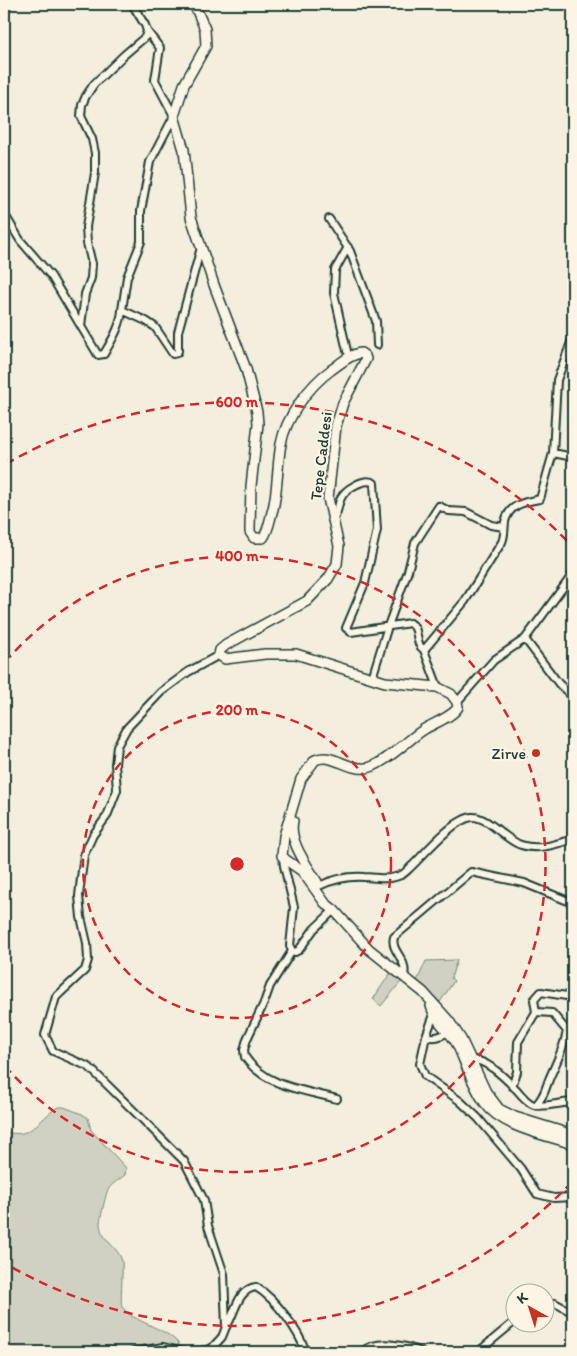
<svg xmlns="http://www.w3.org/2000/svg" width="577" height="1356" viewBox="0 0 577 1356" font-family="Itim,sans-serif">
  <rect width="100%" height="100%" fill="#f3eede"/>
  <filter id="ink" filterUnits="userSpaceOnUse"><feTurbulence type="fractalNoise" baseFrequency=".02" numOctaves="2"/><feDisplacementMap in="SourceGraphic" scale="10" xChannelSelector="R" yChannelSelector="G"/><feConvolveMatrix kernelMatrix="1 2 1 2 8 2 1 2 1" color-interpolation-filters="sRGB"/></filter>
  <g filter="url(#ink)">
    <path fill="#d0d1c2" stroke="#78877b" d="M457,960l-6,18 3,3 -14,21 -23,-21 9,-20z
      M393,969l11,9 -23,28 -8,-7z
      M58,1107h6l18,7 6,4 3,12 35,38 -1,7c-6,5 -14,9 -17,15 -2,2 -8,31 -8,33 0,3 1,9 3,11 5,10 17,16 19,28 1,8 -2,42 0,45 10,15 43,20 57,37l-2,2c-21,-5 -38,-1 -57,6h-116v-221c27,10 33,-11 54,-24z"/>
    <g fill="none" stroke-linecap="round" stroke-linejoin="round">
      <g stroke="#1f3d34" stroke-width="10">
        <path id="street" d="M92,4h5
          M4,5l5,-1
          M147,31l13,17 -5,32 19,36 -24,46 -9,49v31l-14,35 -5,33 24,11 9,6 18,27 4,-1 1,-2v-19l22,-81 1,-2
          M4,209l1,6 15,25 31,36 47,79 6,-1c8,-14 17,-28 18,-44
          M329,219l21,32 26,70 1,24
          M81,326l4,-32 6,-16 1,-14 -5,-21 -1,-16 9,-54v-20l-3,-14 -11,-23 1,-11 4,-9 8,-12 30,-29 21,-18 2,-6 -2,-6 -13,-21
          M347,351l-13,-58 1,-23 13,-23
          M553,453l20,4
          M332,520c7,-6 5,-15 9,-22 4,-9 24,-21 33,-15l3,47 -12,53 -19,45 5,4 59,-9c11,6 3,19 14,27l14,37
          M525,639l34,45 14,13
          M424,650l41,-49 37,-59c3,-7 2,-13 3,-20 4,-18 19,-20 35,-23l13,-46 4,-73 16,-43
          M372,678l16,-52 20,-55 7,-28 24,-37 10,5 17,1 25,13 13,2
          M457,702l37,-42 31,-21 48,-65
          M283,858l1,8 10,41 -4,39 2,5 3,1 4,-2 15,-21 20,-19
          M319,886c15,-7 29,-10 45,-9 13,0 24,4 37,-2 5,-2 8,-7 12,-10 13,-13 41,-46 59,-48 16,-1 33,23 49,28 17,6 35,-1 52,-6
          M292,951l-22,35 -6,17 -17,36 -3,11 1,7c20,30 60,33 92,42
          M404,976c4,-18 -14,-24 -10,-39l77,-65 53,11 49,20
          M435,1012l-9,24 -6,28 5,12 35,25 18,17 43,51 16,25 17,4 19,-1
          M536,1012l16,1 15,18h6
          M426,1036c9,3 17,0 24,-6
          M469,1060c17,-2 36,18 48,30 4,5 11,13 17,15 9,3 29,-3 39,-3
          M512,1086l5,-14 1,-30 18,-30 -2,-12 7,-8 32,5
          M536,1105c9,-10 9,-16 14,-28 7,-16 14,-29 17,-46
          M544,1304l11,-1 18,10
          M226,1327c9,-12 11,-38 30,-40 20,12 42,43 50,65
          M134,1352l29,-5 21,5
          M196,1352l15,-3 11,-12 4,-10 -2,-53 -16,-48 -4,-26 -20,-39 -46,-46 -49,-48 -36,-16 -8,-16 11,-38 29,-27 3,-10 -1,-17 -6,-26 -2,-21 2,-18 3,-23 9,-20 14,-19 10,-26 -2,-26 2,-18 10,-18 34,-36 27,-20 31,-17
          M362,1352c14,-13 43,-7 59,0
          M478,1352l36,-30"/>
      </g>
      <g stroke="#1f3d34" stroke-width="12">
        <path id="secondary" d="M194,4l11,25 1,17 -22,39 -10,31 10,34 7,67 23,68 32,84 11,43 1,12 -7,62 -1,41v5l4,6h9c6,-8 7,-20 10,-29 5,-21 4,-43 8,-65 5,-27 28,-58 50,-74 9,-6 19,-16 30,-17l4,3 1,3 -23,44 -7,23 -8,72 11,48 -2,18 -9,15 -21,22 -81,44 -6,5 -1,5 6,4 40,-5h31l89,28 52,5 14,7 6,8 1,5c-4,9 -26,17 -35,23 -14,9 -42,37 -57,38 -18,3 -34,-16 -51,-8l-14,19 -17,57 -2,20 4,4 16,11 23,32 9,7 35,39 54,43 26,29 12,18 25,53 13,17 16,8 58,18
          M293,821c-5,20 14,44 24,61
          M431,1006c4,16 19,25 26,38 9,19 15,41 28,59 16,24 61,32 88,41"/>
      </g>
      <use href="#street" stroke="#fcf5e5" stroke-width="6"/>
      <use href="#secondary" stroke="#fcf5e5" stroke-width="9"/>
    </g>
  </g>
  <g fill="none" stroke="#d62828" stroke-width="2.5" stroke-dasharray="9 6">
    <circle cx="237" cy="864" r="154"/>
    <path d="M5 662A308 308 0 1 1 5 1066"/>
    <path d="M572 1182A462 462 0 0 1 6 1264M6 464A462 462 0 0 1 572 546"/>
  </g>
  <circle fill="#c8321e" stroke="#fcf5e5" stroke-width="2" cx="536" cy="753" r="5"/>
  <g text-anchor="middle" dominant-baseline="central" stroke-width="4.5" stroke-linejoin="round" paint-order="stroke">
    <g font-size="16" fill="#1f3d34" stroke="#fcf5e5">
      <text transform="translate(321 456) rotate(-83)">Tepe Caddesi</text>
    </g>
    <g font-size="16" fill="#1f3d34" stroke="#fcf5e5" text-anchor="end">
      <text x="526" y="753">Zirve</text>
    </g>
  </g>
  <circle cx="237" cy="864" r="8" fill="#d62828" stroke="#fcf5e5" stroke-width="2.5"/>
  <g font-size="15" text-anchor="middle" font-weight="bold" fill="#d62828" stroke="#fcf5e5" stroke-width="4.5" stroke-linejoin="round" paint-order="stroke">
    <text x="237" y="407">600 m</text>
    <text x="237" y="561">400 m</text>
    <text x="237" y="715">200 m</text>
  </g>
  <rect width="577" height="1356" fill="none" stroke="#fcf5e5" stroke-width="20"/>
  <rect x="10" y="10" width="557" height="1336" fill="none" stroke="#1f3d34" stroke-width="2" filter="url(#ink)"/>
  <g transform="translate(530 1308) rotate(321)"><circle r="24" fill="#fcf5e5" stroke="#a4ab9e"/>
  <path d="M0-4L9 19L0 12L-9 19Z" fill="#c8321e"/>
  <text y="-8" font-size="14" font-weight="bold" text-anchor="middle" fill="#1f3d34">K</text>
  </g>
</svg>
